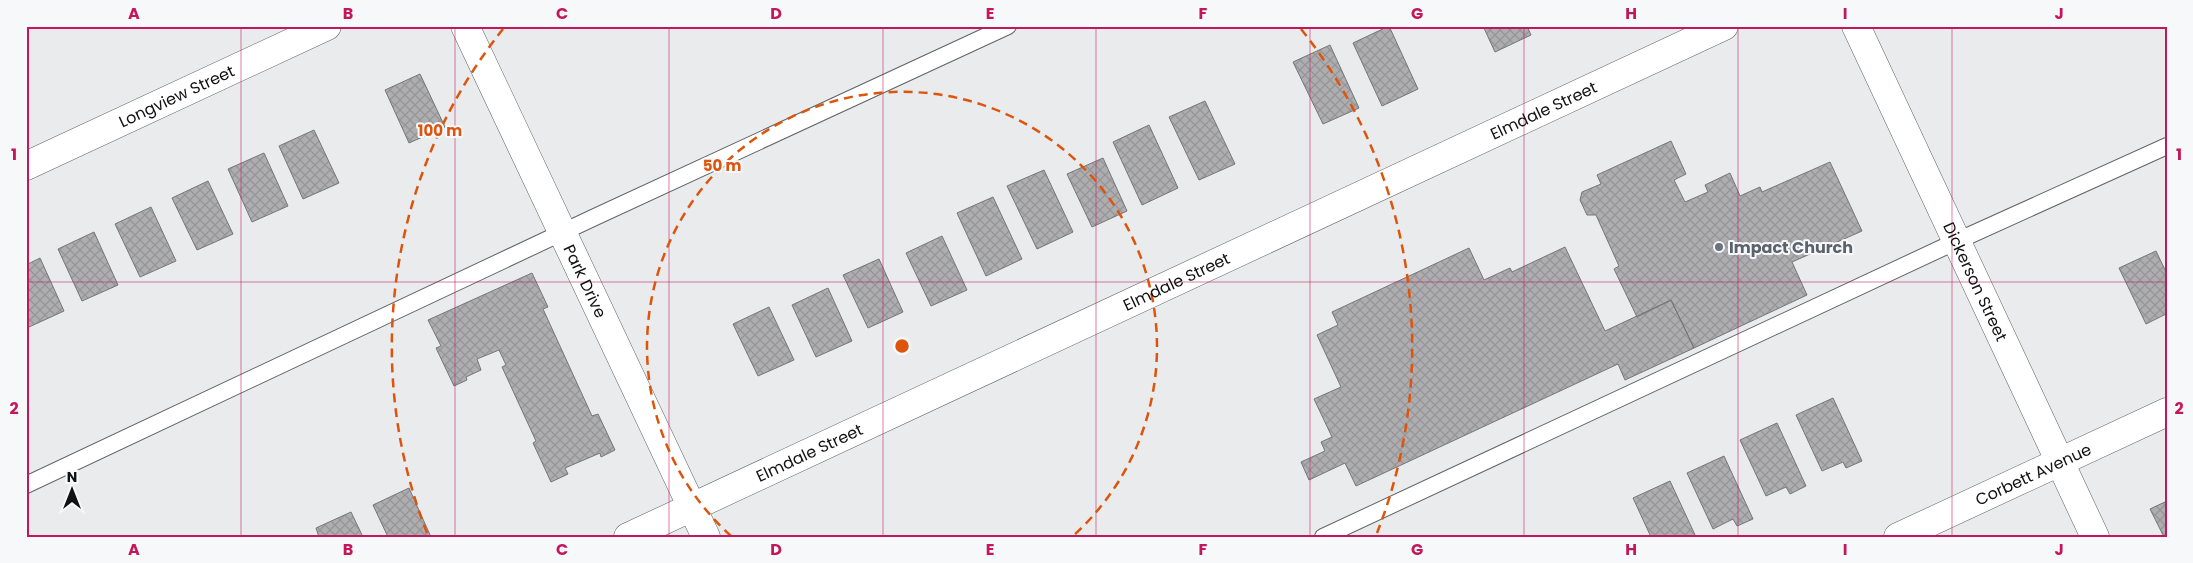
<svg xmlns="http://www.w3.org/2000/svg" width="2193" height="563" viewBox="0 0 2193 563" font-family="Poppins,sans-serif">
  <defs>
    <pattern id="building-cross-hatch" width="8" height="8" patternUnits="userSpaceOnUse" patternTransform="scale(1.25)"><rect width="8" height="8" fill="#aeaeb1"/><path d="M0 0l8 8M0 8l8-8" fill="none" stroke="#959597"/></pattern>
  </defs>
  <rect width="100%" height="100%" fill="#e9ebed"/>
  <path fill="url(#building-cross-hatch)" stroke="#767679" d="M1389,26l29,63 -36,17 -29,-63z
    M1483,26h44l4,9 -36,17z
    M1330,45l29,63 -36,16 -30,-62z
    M420,74l25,53 -36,16 -24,-53z
    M1205,101l30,63 -36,16 -30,-63z
    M1149,125l29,63 -36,17 -29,-63z
    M314,130l25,53 -36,16 -24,-53z
    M1671,141l15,33 -12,6 11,22 23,-10 -3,-7 25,-12 10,23 20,-9 2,5 68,-30 32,69 -70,31 15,33 -113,53 -23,-48 -34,17 -23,-48 5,-3 -23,-51h-9l-7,-15 2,-8 19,-8 -4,-9z
    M264,153l24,53 -36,16 -24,-53z
    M1103,158l24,53 -35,16 -25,-53z
    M1044,170l29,62 -36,17 -30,-63z
    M208,181l25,53 -36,16 -25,-52z
    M993,197l29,62 -36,17 -29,-63z
    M151,207l25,54 -36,16 -25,-53z
    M94,232l24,53 -36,16 -24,-52z
    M942,236l25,54 -36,16 -25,-53z
    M1565,247l40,84 66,-31 23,48 -69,32 -7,-16 -262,122 -11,-23 -36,17 -8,-18 24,-11 -4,-9 11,-5 -18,-38 27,-12 -24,-52 21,-10 -6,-13 137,-64 15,32 26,-12 2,4z
    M2156,251l11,23v42l-1,-2 -20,10 -27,-56z
    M40,258l24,53 -35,16 -3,-5v-57z
    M879,259l24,53 -35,16 -25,-53z
    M532,273l16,34 -5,2 49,107 6,-2 17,36 -14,7 -1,-4 -35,15 3,6 -17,8 -18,-39 3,-2 -34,-74 4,-2 -7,-15 -22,9 4,11 -15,7 1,3 -13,6 -18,-38 5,-2 -13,-26z
    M828,288l24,53 -36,16 -24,-52z
    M769,307l25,53 -36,16 -25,-52z
    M1833,398l29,63 -16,7 -3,-6 -21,9 -26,-56z
    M1777,423l29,63 -16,8 -4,-7 -20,9 -26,-56z
    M1724,456l29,63 -16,7 -4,-7 -20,10 -26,-56z
    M1670,481l26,56h-45l-18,-39z
    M409,488l22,49h-43l-15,-32z
    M2167,501v36h-3l-14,-28z
    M351,512l12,25h-44l-3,-9z"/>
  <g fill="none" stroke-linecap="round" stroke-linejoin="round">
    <g stroke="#626465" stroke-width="18">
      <path id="service" d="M26,485l569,-268 413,-191
        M1323,537l634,-296 210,-95"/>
    </g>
    <g stroke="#626465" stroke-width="29">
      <g id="minor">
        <path id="s1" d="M465,26l241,511"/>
        <path id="s2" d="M26,166l301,-140"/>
        <path id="s3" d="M628,537l1096,-511"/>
        <path id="s4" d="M1898,537l269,-125"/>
      </g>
    </g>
    <g stroke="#626465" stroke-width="29">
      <g id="tertiary">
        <path id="s5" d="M1856,26l239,511"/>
      </g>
    </g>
    <use href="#service" stroke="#fff" stroke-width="16"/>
    <use href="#minor" stroke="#fff" stroke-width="28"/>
    <use href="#tertiary" stroke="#fff" stroke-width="28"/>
  </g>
  <path fill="none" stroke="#c2185b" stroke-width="1" stroke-opacity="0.55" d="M241,26v511M455,26v511M669,26v511M883,26v511M1096,26v511M1310,26v511M1524,26v511M1738,26v511M1952,26v511M26,282h2141"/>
  <g fill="none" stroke="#dd550c" stroke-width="2.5" stroke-dasharray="9 6">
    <path d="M731 536A255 255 0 1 1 1073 536"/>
    <path d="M427 533A510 510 0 0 1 503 29M1301 29A510 510 0 0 1 1377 533"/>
  </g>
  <circle fill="#6b7280" stroke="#f6f8fa" stroke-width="2" cx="1719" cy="247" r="5"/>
  <g text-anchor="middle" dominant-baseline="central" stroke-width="4" stroke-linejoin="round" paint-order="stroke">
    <g font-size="16" fill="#111212" stroke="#f6f8fa">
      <text stroke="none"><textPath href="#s2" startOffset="166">Longview Street</textPath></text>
      <text stroke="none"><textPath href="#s3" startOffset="1010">Elmdale Street</textPath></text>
      <text stroke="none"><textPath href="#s1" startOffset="282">Park Drive</textPath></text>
      <text stroke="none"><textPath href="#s5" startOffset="282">Dickerson Street</textPath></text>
      <text stroke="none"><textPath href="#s3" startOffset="605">Elmdale Street</textPath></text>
      <text stroke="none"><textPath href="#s3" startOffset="200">Elmdale Street</textPath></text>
      <text stroke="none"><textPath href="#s4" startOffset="149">Corbett Avenue</textPath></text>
    </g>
    <g font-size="16" font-weight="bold" fill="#5b616d" stroke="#f6f8fa" text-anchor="start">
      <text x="1729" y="247">Impact Church</text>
    </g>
  </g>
  <circle cx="902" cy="346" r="8" fill="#dd550c" stroke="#f6f8fa" stroke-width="2.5"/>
  <g font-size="15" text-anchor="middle" font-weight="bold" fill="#dd550c" stroke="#f6f8fa" stroke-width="4" stroke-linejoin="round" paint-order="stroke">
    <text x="440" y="136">100 m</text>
    <text x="722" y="171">50 m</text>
  </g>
  <rect width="2193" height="563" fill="none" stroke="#f6f8fa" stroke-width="55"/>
  <g transform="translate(72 490)" stroke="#f6f8fa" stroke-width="4" paint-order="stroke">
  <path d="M0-4L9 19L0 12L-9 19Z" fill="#111212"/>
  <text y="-8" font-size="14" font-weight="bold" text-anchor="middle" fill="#111212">N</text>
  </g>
  <rect x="28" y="28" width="2138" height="508" fill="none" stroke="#c2185b" stroke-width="2"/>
  <g font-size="16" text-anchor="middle" font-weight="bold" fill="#c2185b">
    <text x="134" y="19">A</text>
    <text x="348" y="19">B</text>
    <text x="562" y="19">C</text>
    <text x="776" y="19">D</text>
    <text x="990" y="19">E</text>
    <text x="1203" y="19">F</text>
    <text x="1417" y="19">G</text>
    <text x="1631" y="19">H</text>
    <text x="1845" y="19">I</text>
    <text x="2059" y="19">J</text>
    <text x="14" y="160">1</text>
    <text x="2179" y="160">1</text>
    <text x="14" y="414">2</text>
    <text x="2179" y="414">2</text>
    <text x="134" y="555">A</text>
    <text x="348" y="555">B</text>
    <text x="562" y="555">C</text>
    <text x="776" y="555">D</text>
    <text x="990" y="555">E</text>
    <text x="1203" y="555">F</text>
    <text x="1417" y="555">G</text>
    <text x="1631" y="555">H</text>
    <text x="1845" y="555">I</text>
    <text x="2059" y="555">J</text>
  </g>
</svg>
